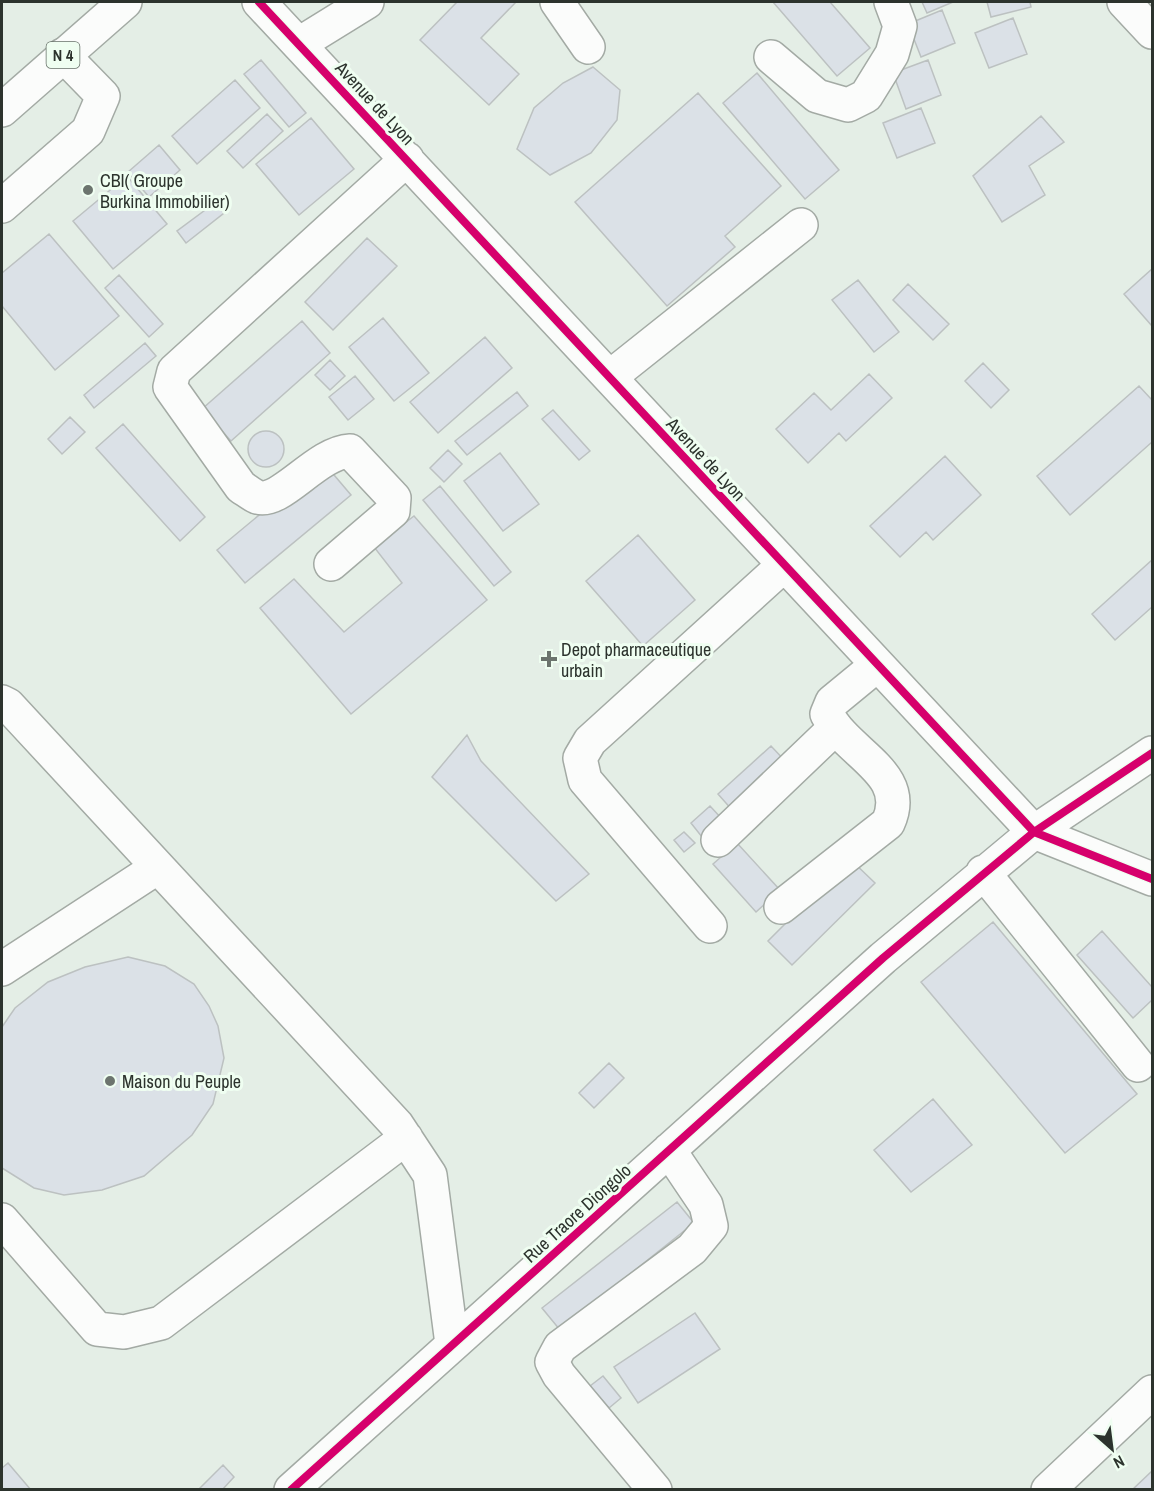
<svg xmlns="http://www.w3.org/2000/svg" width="1154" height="1491" viewBox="0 0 1154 1491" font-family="'Archivo Narrow',sans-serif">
  <rect width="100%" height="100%" fill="#e4eee6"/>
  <path fill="#dbe1e7" stroke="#bcc1c1" stroke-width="1.5" d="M457,2h59l-35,36 38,36 -30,31 -69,-65z
    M773,2h57l40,46 -33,28z
    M922,2h31l-26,11z
    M987,2h43l1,5 -40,10z
    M942,10l13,33 -34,14 -13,-33z
    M1013,18l14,36 -38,14 -14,-35z
    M261,60l45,53 -17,14 -45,-53z
    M928,60l13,35 -35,14 -13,-36z
    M593,67l27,23 -3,30 -26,33 -41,22 -33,-26 17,-41 29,-25z
    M757,73l82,97 -34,29 -82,-96z
    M235,80l25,28 -63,56 -25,-28z
    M698,93l83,93 -56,50 10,11 -68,59 -92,-104z
    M921,108l14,35 -38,15 -14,-35z
    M267,114l16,17 -40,37 -16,-17z
    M1041,116l23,26 -35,24 16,29 -43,27 -29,-46z
    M311,118l43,51 -55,46 -43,-51z
    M159,145l21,25 -31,27 -21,-25z
    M127,176l40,48 -54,45 -40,-48z
    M216,202l8,11 -38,30 -9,-12z
    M49,234l70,82 -64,54 -53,-64v-33z
    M367,238l30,28 -64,64 -28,-28z
    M1152,269v57l-28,-32z
    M119,275l44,49 -14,13 -44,-49z
    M858,280l41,52 -25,20 -42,-52z
    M908,284l41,40 -16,16 -40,-40z
    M383,318l46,55 -35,28 -45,-54z
    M302,321l28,32 -99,88 -29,-32z
    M485,337l27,31 -74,65 -28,-31z
    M145,343l11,13 -62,52 -10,-13z
    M330,360l15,16 -15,14 -15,-15z
    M983,363l26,27 -18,18 -26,-27z
    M869,374l23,24 -46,43 -7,-8 -31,30 -32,-34 38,-36 17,17z
    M355,376l19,23 -26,21 -19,-23z
    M1139,386l13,14v42l-82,73 -33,-39z
    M517,392l11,14 -61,49 -12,-14z
    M553,410l37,41 -11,9 -37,-41z
    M70,417l15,15 -23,22 -14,-15z
    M123,424l82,93 -25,24 -84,-93z
    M248 449a18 18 0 1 1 36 0a18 18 0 1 1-36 0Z
    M448,450l14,14 -18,18 -14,-14z
    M500,453l39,51 -36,27 -39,-50z
    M945,456l36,39 -48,45 -7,-8 -26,25 -30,-31z
    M323,462l28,33 -106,88 -28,-33z
    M440,486l71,86 -17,14 -71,-86z
    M414,516l73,84 -136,114 -91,-106 34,-29 50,53 58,-49 -28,-36z
    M638,535l57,65 -52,46 -57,-65z
    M1152,560v47l-37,33 -23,-26z
    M467,735l14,26 108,113 -33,27 -124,-124z
    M771,746l16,17 -54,48 -15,-17z
    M710,806l12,13 -20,18 -11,-14z
    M684,832l11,11 -11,9 -10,-12z
    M737,843l43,47 -24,22 -43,-48z
    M850,859l25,24 -83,82 -24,-24z
    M993,922l144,172 -72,59 -144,-171z
    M1102,931l50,56v13l-19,18 -56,-63z
    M128,957l37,9 29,18 15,22 9,20 6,32 -11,46 -21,31 -48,41 -42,14 -38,5 -30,-7 -32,-20v-141l13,-19 33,-26 37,-15z
    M609,1063l15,15 -30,30 -15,-15z
    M933,1099l39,46 -61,47 -37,-42z
    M677,1202l17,21 -134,107 -18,-22z
    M695,1313l25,36 -82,54 -24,-36z
    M603,1376l18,22 -12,10 -19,-22z
    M8,1463l23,27h-29v-22z
    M223,1465l11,12 -12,13h-24z
    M1152,1471v19h-20z"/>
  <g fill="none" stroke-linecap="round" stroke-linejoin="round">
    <g stroke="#a3aaa4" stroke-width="36">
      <path id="minor" d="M259,2l775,830 118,47
        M557,2l31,45
        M1124,2l28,30
        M299,44l68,-42
        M771,57l46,39 31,9 18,-9 26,-42 8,-28 -9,-24
        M2,206l86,-75 15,-35 -40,-41
        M610,377l191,-152
        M331,564l62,-53 1,-13 -44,-47c-34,2 -69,54 -93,46 -5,-2 -11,-7 -16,-10l-71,-100 4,-16 233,-212
        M2,702l6,3 389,420 33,50 22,169
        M718,840l116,-111
        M983,872l155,193
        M781,907l107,-84c23,-50 -40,-68 -61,-109l5,-12 45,-37
        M710,926l-125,-146 -5,-22 10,-17 194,-176
        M2,969l156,-102
        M2,1220l95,109 27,3 37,-9 245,-185
        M291,1490l592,-532 151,-126 118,-79
        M655,1490l-96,-115 -7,-13 8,-15 132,-98 19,-23 -5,-21 -37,-55
        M1048,1490l104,-98"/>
    </g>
    <g stroke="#a3aaa4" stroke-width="36">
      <path id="highway" d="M2,110l123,-108"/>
    </g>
    <use href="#minor" stroke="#fbfcfb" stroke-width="33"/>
    <use href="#highway" stroke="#fbfcfb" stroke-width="33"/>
    <g stroke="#effef1" stroke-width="11">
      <path id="cycleway" d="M259,2l775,830 118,47
        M291,1490l592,-532 151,-126 118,-79"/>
    </g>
    <use href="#cycleway" stroke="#d6006c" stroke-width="8"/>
  </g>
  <g fill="#6c746e" stroke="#effef1" stroke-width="2">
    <circle cx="88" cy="190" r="6"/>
    <path d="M546 650h6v6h6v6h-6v6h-6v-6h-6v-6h6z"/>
    <circle cx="110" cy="1081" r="6"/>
  </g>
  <g text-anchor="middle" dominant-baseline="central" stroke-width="6" stroke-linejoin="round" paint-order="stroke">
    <rect fill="#effef1" stroke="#667068" stroke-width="1.5" x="46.5" y="42" width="33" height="26" rx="4.5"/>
    <g font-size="16" font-weight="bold" fill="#2c332d">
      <text x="63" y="55">N 4</text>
    </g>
    <g font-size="18" fill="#2c332d" stroke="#effef1">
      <text transform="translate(375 103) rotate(47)">Avenue de Lyon</text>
      <text transform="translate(706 459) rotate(47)">Avenue de Lyon</text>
      <text transform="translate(577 1213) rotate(-42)">Rue Traore Diongolo</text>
    </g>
    <g font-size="18" fill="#2c332d" stroke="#effef1" text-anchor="start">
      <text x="100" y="180">CBI( Groupe<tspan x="100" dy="21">Burkina Immobilier)</tspan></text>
      <text x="561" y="649">Depot pharmaceutique<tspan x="561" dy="21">urbain</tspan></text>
      <text x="122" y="1081">Maison du Peuple</text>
    </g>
  </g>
  <rect width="1154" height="1491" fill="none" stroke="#2c332d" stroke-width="6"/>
  <g transform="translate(1112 1449) rotate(152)" stroke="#effef1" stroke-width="4.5" paint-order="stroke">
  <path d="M0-4.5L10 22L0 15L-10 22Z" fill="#2c332d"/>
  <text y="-9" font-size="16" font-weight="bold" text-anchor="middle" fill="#2c332d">N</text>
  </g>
</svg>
